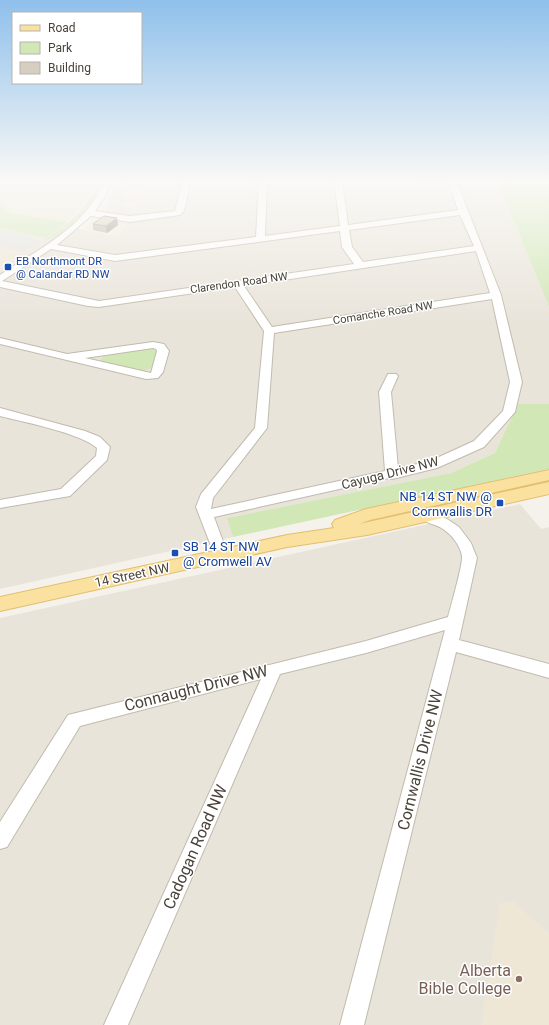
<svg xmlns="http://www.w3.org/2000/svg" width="549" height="1025" viewBox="0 0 549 1025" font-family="Roboto,sans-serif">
  <rect width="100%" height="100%" fill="#f5f2eb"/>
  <path fill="#e9e4da" d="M143,180h354l52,127v97h-31l-23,49 -44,20 -223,45 5,19 -233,52v-321l67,-46 15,8 50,-14z
    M520,504l21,25 8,-2v498h-549v-407z"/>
  <path fill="#f5e9d8" d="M118,180h25l-11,36 -14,21 -36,-7 15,-13 13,-17z"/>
  <path fill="#eee7d6" d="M0,180h98l-11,20 -18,20 -21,16 -48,32z
    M512,901l37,32v92h-68l19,-121z"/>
  <path fill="#d1e7b6" d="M497,180h52v127z
    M99,181h2c-2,6 -4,13 -8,19 -9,13 -34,39 -50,41 24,-15 45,-33 56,-60z
    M0,205l11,8 56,9 -21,16 -46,-10z
    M147,349l7,1 3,3 -4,14c-14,9 -35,-1 -50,-4l-3,-3 4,-4z
    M518,404h31v65l-316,68 -6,-19 224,-45 44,-20z"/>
  <path fill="#e4e2df" d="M118,180h11l-6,15h-2l1,2 15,1 -1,3 -14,1 1,5 11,-1 -3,10 -25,-4 4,-5 -4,-1z
    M0,229l33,7 -2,2 11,3 -18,11 -24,-5z"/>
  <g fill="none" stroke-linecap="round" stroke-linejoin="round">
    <g stroke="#c1baae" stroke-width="2">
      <path id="minor" d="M104,180h8l-6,15 -11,16 35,5 45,-5 8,-31h8l-7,31 -4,4 -50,7 -39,-6 -34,29 58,10 141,-18 3,-57h8l-2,56 75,-10 -6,-46h8l6,45 110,-15 -9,-27 -28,-1 -4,-2h39l45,115 21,87 -7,30 -31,35 -47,21 -45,11 -3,-1 -175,39 14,38 -2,4 -5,1 -5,-1 -20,-52 5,-13 54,-66 9,-97 -29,-44 -136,20 -11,-1 -88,-19v-12c37,-25 88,-49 104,-95zM460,215l14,31 -111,16 -11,-15 -3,-17zM340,231l2,16 12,17 -255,37 -97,-20 49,-32 64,12zM476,251l14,42 -218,34 -28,-41zM492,299l18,83 -7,29 -29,30 -46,21 -30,6 -7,-76 7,-16 -2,-2h-8l-9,18 6,79 -174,38 2,-11 54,-70 7,-95z
        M0,338l67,16 86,-12 11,2 5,7 -6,21 -5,6 -12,1 -146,-35zM153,348l3,1 1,2 -6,22 -66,-15z
        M0,408l85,23 15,6 10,10 -3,13 -37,36 -70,12v-8l61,-11 35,-33 1,-8c-17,-15 -73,-26 -97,-32z
        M426,511l21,8 12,8 12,16 6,15 -18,82 90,24v14l-93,-26 -92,373h-24l105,-395 -79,23 -86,21 -152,351h-24l157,-346 -181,47 -73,121 -7,2v-27l68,-107 298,-74 82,-24c3,-11 15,-53 14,-61 -2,-11 -10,-21 -19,-27 -7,-5 -20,-6 -24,-13l2,-3z"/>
    </g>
    <g stroke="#e1bf6e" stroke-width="2">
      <path id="major" d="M549,470v10l-179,40 -11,4 190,-42v12l-182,41 -80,12 -287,64v-14l287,-62 47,-7 -2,-4 3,-4 31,-11z"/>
    </g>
    <use href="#minor" fill="#fff" fill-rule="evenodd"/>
    <use href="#major" fill="#fbe19f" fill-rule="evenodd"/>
  </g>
  <path fill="#b8b1a6" d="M93,224l25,1 -11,8 -14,-3z"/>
  <path fill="#969087" d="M117,218l1,7 -11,8 -1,-7z"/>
  <path fill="#d6cec1" stroke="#969087" d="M104,216l13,2 -11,8 -13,-2z"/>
  <linearGradient id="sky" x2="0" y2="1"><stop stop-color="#8fc0eb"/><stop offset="0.56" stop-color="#faf9f6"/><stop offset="1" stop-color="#faf9f6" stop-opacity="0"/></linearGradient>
  <rect width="549" height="324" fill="url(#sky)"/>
  <g fill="#1a4fb4" stroke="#fff" stroke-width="1.5">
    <rect x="4" y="263" width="8" height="8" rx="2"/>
    <rect x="496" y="499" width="8" height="8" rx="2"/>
    <rect x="171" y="549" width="8" height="8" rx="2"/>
  </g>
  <circle fill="#8d6e63" stroke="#fff" stroke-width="1.5" cx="519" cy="979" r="4"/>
  <g text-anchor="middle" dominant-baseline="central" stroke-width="3" stroke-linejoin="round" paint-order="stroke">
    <g font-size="11" fill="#164399" stroke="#fff" text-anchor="start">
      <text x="16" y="261">EB Northmont DR<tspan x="16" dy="13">@ Calandar RD NW</tspan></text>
    </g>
    <g font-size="11" fill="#494339" stroke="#fff">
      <text transform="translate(239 283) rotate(-8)">Clarendon Road NW</text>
      <text transform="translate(383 313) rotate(-9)">Comanche Road NW</text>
    </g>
    <g font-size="13" fill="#494339" stroke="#fff">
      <text transform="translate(390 473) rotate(-14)">Cayuga Drive NW</text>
      <text transform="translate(132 575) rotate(-12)">14 Street NW</text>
    </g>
    <g font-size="13" fill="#164399" stroke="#fff" text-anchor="end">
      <text x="492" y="496">NB 14 ST NW @<tspan x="492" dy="15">Cornwallis DR</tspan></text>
      <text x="183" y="546" text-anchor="start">SB 14 ST NW<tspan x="183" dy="15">@ Cromwell AV</tspan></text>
    </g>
    <g font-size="16" fill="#494339" stroke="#fff">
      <text transform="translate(196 688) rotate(-14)">Connaught Drive NW</text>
      <text transform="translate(420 760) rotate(-76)">Cornwallis Drive NW</text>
      <text transform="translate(195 847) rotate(-66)">Cadogan Road NW</text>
    </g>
    <g font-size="16" fill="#785e54" stroke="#fff" text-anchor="end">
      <text x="511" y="970">Alberta<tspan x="511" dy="18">Bible College</tspan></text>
    </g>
  </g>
  <rect x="12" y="12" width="130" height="72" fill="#ffffff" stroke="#b6b4b0"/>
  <rect x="20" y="25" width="20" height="6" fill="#fbe19f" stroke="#b6b4b0"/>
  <text x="48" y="32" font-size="12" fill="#494339">Road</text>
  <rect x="20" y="42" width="20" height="12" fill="#d1e7b6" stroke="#b6b4b0"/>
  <text x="48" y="52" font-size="12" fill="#494339">Park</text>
  <rect x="20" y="62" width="20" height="12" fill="#d6cec1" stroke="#b6b4b0"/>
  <text x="48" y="72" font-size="12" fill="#494339">Building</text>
</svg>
